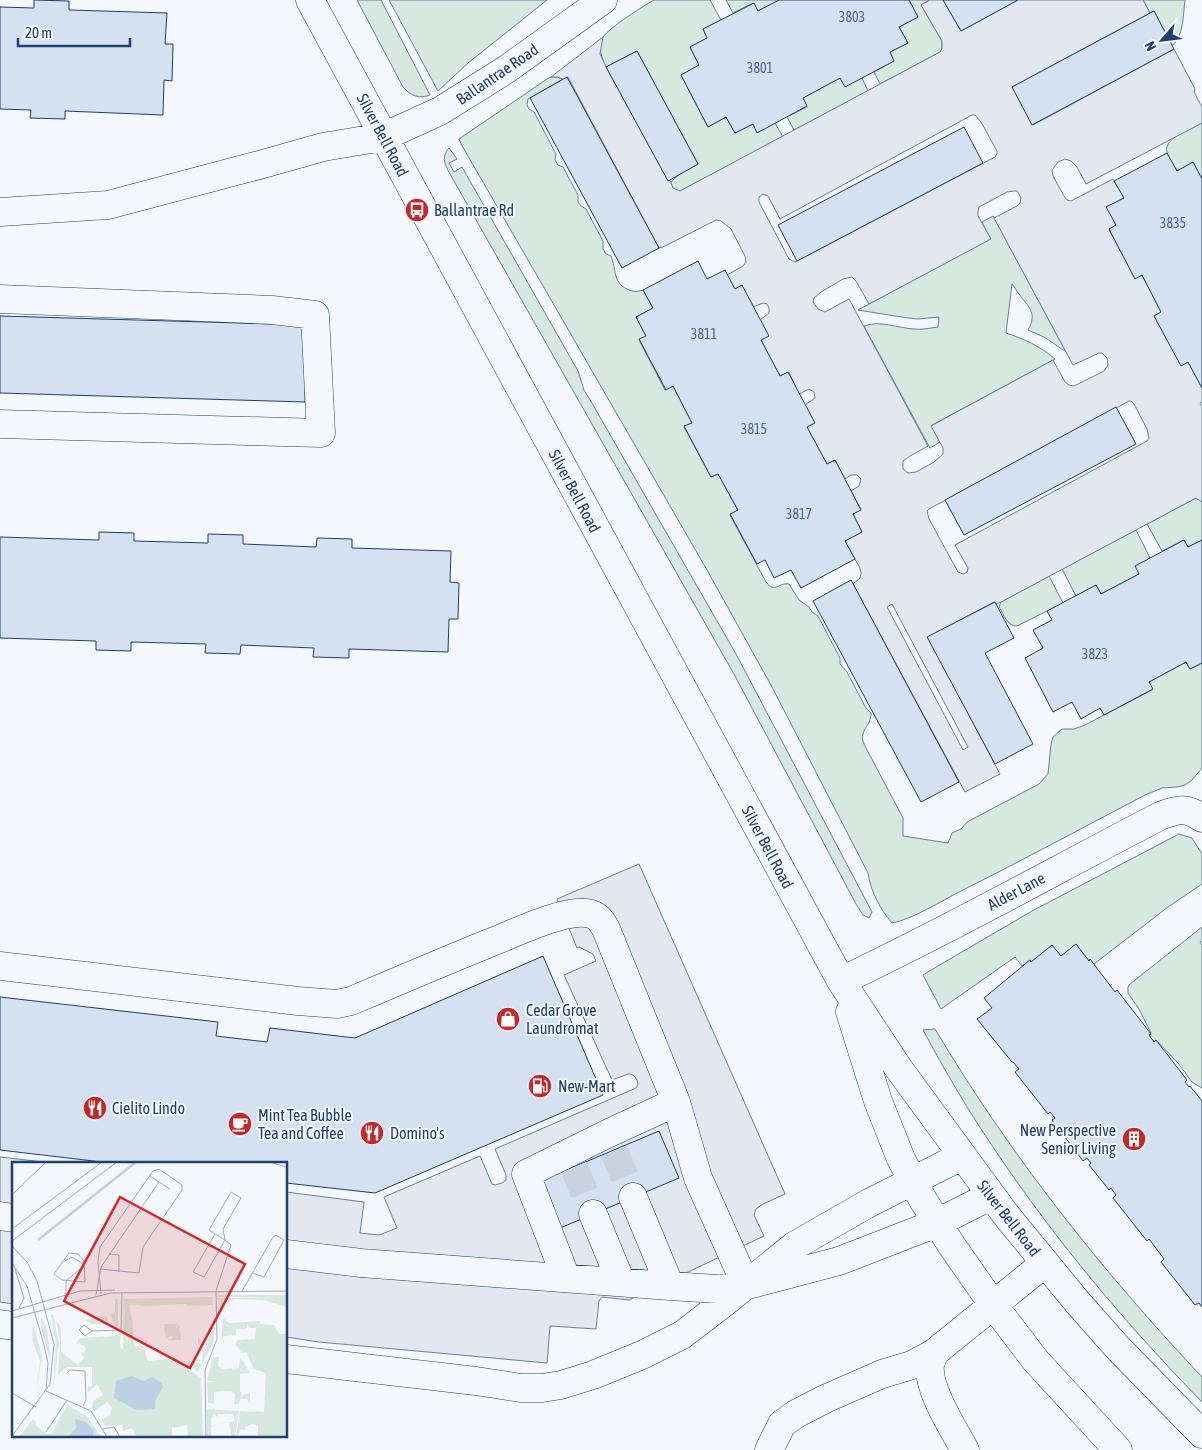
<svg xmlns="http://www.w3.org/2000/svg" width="1202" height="1450" viewBox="0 0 1202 1450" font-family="'Asap Condensed',sans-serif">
  <rect width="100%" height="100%" fill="#f4f7fb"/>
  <path fill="#d7e8df" stroke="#687fa3" d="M357,0h24l49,95c-11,4 -19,1 -27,-8z
    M389,0h158l-79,63 -30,28z
    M654,0h56l11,20 -18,9 4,9 -17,9 9,18 -18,10 27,52 18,-10 9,16 18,-9 22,-1 8,14 -103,54c-27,-6 12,-23 18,-27l-61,-113 -31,16c-4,-9 -9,-20 -3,-30 6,-9 40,-31 51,-37z
    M726,0h53l-21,11 -5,-8 -20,10z
    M909,0h21l-9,5 21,36v8l-2,3 -60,32 -6,-12 20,-11 -4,-9 18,-9 -9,-16 19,-10z
    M1143,0h42c-2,14 -1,36 -13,46l-18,-35 -4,2z
    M550,77h7l6,2 -35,20 -1,6 2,4 5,3 22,42 -1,6 3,5 5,2 15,28v7l3,4 5,3 17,32v8l3,5 5,2c5,12 2,27 16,33 6,3 10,3 16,1l10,18 -17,9 10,19 -7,4 26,50 8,-4 19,37 -8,4 27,50 7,-3 20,36 -8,5 36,67c9,12 13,0 23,2l10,16 10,7 3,5 6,4 22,42v6l7,8 19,36 5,5c0,11 -6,13 -8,21 -2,4 1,10 3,14l37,70v18l45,7 4,-10 9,-4 6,-7 72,-38 9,-10 3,-30 2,-7 9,-8h12l11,-4 67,-35 -3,-8 37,-20 4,7 12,-6v105l-10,12 -7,5 -8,2 -15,1 -17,7c-61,32 -122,65 -184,96 -18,9 -50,29 -69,32 -12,-14 -21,-31 -24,-50l-96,-186 -65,-117 -246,-426 -2,-5z
    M840,78h22l6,13 -74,39 -7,-13 20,-10 -4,-9z
    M1202,123v56l-9,-17 -16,9c-3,-6 -9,-12 -10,-19 -4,-14 25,-24 35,-29z
    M449,148l8,11 -8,4 5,9 8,-5 116,204 6,19 5,8 147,256 136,258 -3,6 -6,-3 -7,-11 -121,-228 -285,-502c-5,-9 -9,-17 -1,-26z
    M993,216l73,136 -22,-15 -16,-7c10,-18 0,-23 -9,-36 -3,-3 -4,-7 -7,-10l-6,49c18,6 34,13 49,26l-123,66 8,17 -10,6 -66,-122c15,-6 34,2 50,3 8,1 16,-1 24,-2l1,-10 -21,2 -10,-1 -50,-8 132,-71 -8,-17z
    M1196,498l6,4v38l-14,7 -4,-7 -22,11 -15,-27z
    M1136,530l14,28 -11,16 -38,20 -5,-9 -20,11 -14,-27z
    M1049,576l14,27 -46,23c-10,0 -13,-11 -18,-19l2,-5z
    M1179,834l13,4 10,16v30l-34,23 -74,57 -4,-4 -1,1 -13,-17 -15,12 -9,-10 -21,16 -1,-2 -8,6 -7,-9 -74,52 -18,-34 3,-2 106,-62z
    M1202,927v14l-2,1 2,3v143l-10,-6 -14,-19 -22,-23 -2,2 -5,-7 2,-2 -12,-24 -11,-16v-6l2,-3z
    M935,1029c75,126 167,242 267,348v25c-76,-78 -146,-161 -207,-252 -26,-38 -50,-79 -72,-120z"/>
  <path fill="#e3e8f0" stroke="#687fa3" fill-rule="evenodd" d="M930,0h13l18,31 57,-31h125l7,13 -138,74 21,38 141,-76 21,40 -1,3 8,15v16l-116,61 -9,-17 -6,-6 -6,-2 -7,3 -6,8 1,6 11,20 3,4 4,1 42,-22 11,19 -17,9 9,18 -7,5 26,48 7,-3 19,37 -7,4 27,49 7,-3 14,26v14l-2,1 2,3v96l-6,-4 -2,1 -193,103 -5,2 -2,-2 -66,35 72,137 -35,18 -112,-208 7,-6 1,-5 -1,-5 -15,-27 17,-9 -9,-18 8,-5 -10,-18 8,-5 2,-7 -4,-4h-6l-6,4 -10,-19 -8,4 -20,-37 -2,-22 10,-7 -1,-6 -5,-3 -10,5 -10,-22 -9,4 -19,-36 -1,-20 9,-7v-5l-2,-4 -4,-1 -10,4 -12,-21 -6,3 -8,-14 16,-9 3,-4 -1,-6 -14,-27 -10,-8 -5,-1 -53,27 -4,1 -91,-171 -5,2 -6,-2h-6l52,-40 -3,17 6,13 62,113h2l3,8 7,3 260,-139 2,-3v-8l-21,-36zM972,115h3l6,7 16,29v3l-2,3 -198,104 -2,1 -6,-3 -30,-57v-5l4,-3 5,2 12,23zM1014,191h3l2,3 2,4 -1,5 -3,3 -23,12 79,147 26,-12h3l5,5 1,7 -4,6 -30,15 -5,-1 -4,-3 -12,-22 -122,66 12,22v6l-9,8 -18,10 -8,1 -5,-4v-8l7,-5 18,-10 -79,-147 -24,13 -7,-3 -5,-7 1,-4 7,-6 22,-13 9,-2 4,4 13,23 122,-65 -13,-23v-4l1,-5 28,-15zM1129,401h2l3,3 13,25 2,9 -2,3 -192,104 13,23 -1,4 -4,2 -5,-2 -29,-53 -2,-8 2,-2zM892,604l76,143 -5,3 -76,-143z
    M639,864l146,330 -22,10 -7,5 -2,6 10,21 -135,64 -27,-3 -3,4 -3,28 -46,-3 -3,37 -228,-21 -33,-5v-145l78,10 -4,31 19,2 18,-7 -13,-31 96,-41 12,28 3,1 7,-2 4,-3v-5l-11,-26 141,-61 2,-4 -1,-4 -3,-4 -3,-2h-3l-16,6 -48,-105 32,-14 -3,-7 -14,-7 -2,1 -20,-49z
    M0,1157l61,7h-47v140l-14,-2z"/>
  <path fill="#d5e0f0" stroke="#1d3f73" d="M34,0l35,1v9l98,3 -2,31h8l-1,37 -8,-1 -1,35 -98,-4v8l-35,-1 1,-8 -31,-1v-102l34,1z
    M779,0h130l9,17 -19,10 9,16 -18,9 4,9 -32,17 -17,9 -5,-9 -37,20 4,8 -50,27 -4,-9 -18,9 -9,-16 -18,10 -27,-52 18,-10 -9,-18 17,-9 -4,-9 51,-26 4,8z
    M943,0h75l-57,31z
    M1154,11l20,38 -142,76 -20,-38z
    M637,51l61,113 -30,17 -62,-114z
    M567,77l92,171 -37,20 -92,-170z
    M964,127l19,36 -186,98 -19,-36z
    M1167,153l10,18 16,-9 9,17v209l-14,-26 -7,4 -27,-50 7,-4 -19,-37 -7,4 -26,-50 7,-4 -10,-18 18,-9 -10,-17z
    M698,261l9,18 18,-9 10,19 7,-4 27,51 -8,4 19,36 8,-4 27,51 -8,4 20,37 8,-4 26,50 -8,4 9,18 -17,9 10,18 -54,29 -10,-18 -17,8 -9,-18 -8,4 -27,-50 8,-4 -20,-36 -7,3 -27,-51 8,-3 -19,-37 -7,4 -27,-51 7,-3 -10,-19 17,-9 -10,-18z
    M0,316l307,9 -2,77 -305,-9z
    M1116,407l20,37 -172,91 -19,-35z
    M99,532l35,1v8l74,2v-9l35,1v9l73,3 1,-9 35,1v9l99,3 -1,31 9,1 -1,36h-9l-1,33 -99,-3v9l-36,-1 1,-9 -73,-3 -1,9 -35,-1 1,-9 -75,-2v9l-35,-1v-9l-96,-3v-101l99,3z
    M1184,540l4,7 14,-7v123l-12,6 -4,-7 -37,20 4,7 -49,26 -4,-7 -19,11 -9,-17 -19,10 -28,-54 18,-10 -10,-18 19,-10 -5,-9 49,-26 5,9 38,-20 -4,-8z
    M851,580l108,202 -38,20 -108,-201z
    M995,602l19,36 -29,15 48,91 -38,20 -68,-127z
    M1076,944l13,17 1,-2 25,33 2,-2 34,44 -2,1 5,7 2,-2 31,40 -2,2 4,5 1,-1 12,15v206l-3,-4 -4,2 -34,-43 3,-3 -15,-20 -2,2 -34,-43 3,-3 -5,-7 -2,2 -20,-25 2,-2 -4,-5 -4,3 -31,-41 3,-2 -5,-6 -2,2 -33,-42 4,-3 -6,-7h-1l-35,-43 15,-11 -8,-10 46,-38 1,2 21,-17 9,11z
    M543,956l60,139 -228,98 -89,-10v-19h-167l-119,-14v-153l218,25 -2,14 51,6 3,-14 85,10z
    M659,1131l20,47 -126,53 -20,-47z"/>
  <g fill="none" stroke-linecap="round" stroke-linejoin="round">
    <path stroke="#c9d2e0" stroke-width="28" stroke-dasharray="28 14" stroke-linecap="butt" d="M614,1151l19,46
      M574,1167l19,47"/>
    <g stroke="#1d3f73" stroke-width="29">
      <path id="minor" d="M310,0l531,981 58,88 107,146 72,88 40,45 84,86
        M0,212l108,-7 155,-41 60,-17 60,-10 57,-26 67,-42 96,-69
        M0,299l272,11 43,5 6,118 -321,-9
        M0,966l298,35 39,3 14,-3c47,-20 94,-40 141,-59 23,-9 70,-32 94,-29 11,1 15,7 20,16l70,173 22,76 48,107
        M841,981c108,-51 213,-110 319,-165 18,-7 26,-9 42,2
        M850,1012l28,89 23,58 22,41 29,46 42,60 42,55 82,89
        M633,1197l37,89
        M593,1214l28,68
        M0,1216l14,2
        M286,1254l75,9 309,23 47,3 19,-1 103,-27 98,-38 53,-27
        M566,1278l-40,-104 81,-40 69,-32
        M0,1324l14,2
        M934,1353l111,-90
        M286,1359l190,22 45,7h21l19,-3 32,-10 49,-20 40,-20 43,-33 69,-56 75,-43 93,-47
        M769,1450l13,-26 14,-10 29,-15 57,-25 30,-9 22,-12c-1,4 -3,8 -4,12 -3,23 24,65 35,85"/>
    </g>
    <use href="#minor" stroke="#f4f7fb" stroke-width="28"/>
  </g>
  <defs>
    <g id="bus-disc" transform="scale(1.25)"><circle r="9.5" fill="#c62828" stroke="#f4f7fb"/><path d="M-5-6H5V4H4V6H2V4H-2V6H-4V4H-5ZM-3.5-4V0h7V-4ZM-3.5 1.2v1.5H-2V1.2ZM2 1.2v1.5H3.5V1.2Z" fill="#fff"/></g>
    <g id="shop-disc" transform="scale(1.25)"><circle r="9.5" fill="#c62828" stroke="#f4f7fb"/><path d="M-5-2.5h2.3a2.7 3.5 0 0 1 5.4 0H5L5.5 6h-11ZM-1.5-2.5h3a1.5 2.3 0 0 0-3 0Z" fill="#fff"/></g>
    <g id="fuel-disc" transform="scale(1.25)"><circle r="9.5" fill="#c62828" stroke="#f4f7fb"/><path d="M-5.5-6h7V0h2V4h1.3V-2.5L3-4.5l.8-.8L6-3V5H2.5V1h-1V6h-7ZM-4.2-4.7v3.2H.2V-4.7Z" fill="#fff"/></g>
    <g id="restaurant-disc" transform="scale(1.25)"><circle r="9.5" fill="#c62828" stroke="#f4f7fb"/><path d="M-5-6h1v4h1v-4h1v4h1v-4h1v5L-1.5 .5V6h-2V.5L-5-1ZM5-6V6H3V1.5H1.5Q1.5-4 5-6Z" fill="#fff"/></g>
    <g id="cafe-disc" transform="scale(1.25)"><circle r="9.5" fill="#c62828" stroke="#f4f7fb"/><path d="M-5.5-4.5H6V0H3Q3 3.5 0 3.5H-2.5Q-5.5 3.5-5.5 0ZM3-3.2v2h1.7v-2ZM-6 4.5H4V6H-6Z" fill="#fff"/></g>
    <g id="building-disc" transform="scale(1.25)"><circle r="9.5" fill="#c62828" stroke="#f4f7fb"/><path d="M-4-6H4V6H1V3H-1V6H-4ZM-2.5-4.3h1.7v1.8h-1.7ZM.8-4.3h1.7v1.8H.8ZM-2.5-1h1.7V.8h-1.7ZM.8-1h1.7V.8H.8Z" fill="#fff"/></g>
  </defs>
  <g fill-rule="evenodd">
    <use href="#bus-disc" x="417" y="210"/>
    <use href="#shop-disc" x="508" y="1019"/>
    <use href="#fuel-disc" x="540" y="1086"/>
    <use href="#restaurant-disc" x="95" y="1108"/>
    <use href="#cafe-disc" x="240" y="1124"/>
    <use href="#restaurant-disc" x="372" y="1133"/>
    <use href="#building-disc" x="1134" y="1139"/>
  </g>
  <g text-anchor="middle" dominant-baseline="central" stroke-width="4" stroke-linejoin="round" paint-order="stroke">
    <g font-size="14" fill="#4b6792">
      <text x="852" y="17">3803</text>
      <text x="760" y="68">3801</text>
      <text x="1173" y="223">3835</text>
      <text x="704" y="334">3811</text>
      <text x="754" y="429">3815</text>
      <text x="799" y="514">3817</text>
      <text x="1095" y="654">3823</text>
    </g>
    <g font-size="16" fill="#1d3f73" stroke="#f4f7fb">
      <text transform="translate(497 74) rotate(-34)">Ballantrae Road</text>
      <text transform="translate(383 135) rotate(62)">Silver Bell Road</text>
      <text transform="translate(575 491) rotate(62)">Silver Bell Road</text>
      <text transform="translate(768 847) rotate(62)">Silver Bell Road</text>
      <text transform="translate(1016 891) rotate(-28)">Alder Lane</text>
      <text transform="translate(1009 1218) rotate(52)">Silver Bell Road</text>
    </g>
    <g font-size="16" fill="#1d3f73" stroke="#f4f7fb" text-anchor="start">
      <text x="434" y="210">Ballantrae Rd</text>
      <text x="526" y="1010">Cedar Grove<tspan x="526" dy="18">Laundromat</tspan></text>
      <text x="558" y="1086">New-Mart</text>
      <text x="112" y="1108">Cielito Lindo</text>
      <text x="258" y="1115">Mint Tea Bubble<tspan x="258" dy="18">Tea and Coffee</tspan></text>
      <text x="1116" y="1130" text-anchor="end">New Perspective<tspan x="1116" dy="18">Senior Living</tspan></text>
      <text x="390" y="1133">Domino's</text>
    </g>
  </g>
  <g transform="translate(12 1162)">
    <rect width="275" height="275" fill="#f4f7fb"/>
    <path d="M207,133h68v12l-24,-7 -29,-1 -9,6 -3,8 -5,-15 66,-1h-66zM200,135l1,11v1l-1,-4 -23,1 -3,-2 -42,2 -13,-2 -2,3 4,15v19l3,5h5l6,-7v6h-4l5,16 30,-3 2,5 21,15 2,59h-15l-1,-12 -15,3v9h-35l-5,-9 -9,3 -1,-6 -17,1 -3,-6 8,-5 2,-7 -5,-6 -13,9 -2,-3 1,-7 10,-6 -6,-11 -9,8v-6l4,1v-20h-26l-8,8 2,-34 -4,-21 5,8v24l17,13 6,-7 -3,-5 5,-3 -1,-4 -9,-3 4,-5 35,-2 6,-4 -1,15 3,3 1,-51zM103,137h3v30l-4,-1 -3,-14 4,-3zM39,153h2l6,28 -6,46 3,-46zM95,154l2,12 -1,-3 -16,-1 -7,-4zM29,155l6,13 4,33 -10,-35zM211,156l6,5 31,-2v3l14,1 5,9h8v103h-29v-11l-5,-2 -8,3v10v-7l-4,-1 -5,8 4,-26 24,1 2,-39 -12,-4 -8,-17 -4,1 -7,-9 3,-4 17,-1 1,-11h-7l-2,-4v5h-11v6l-12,1 -3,5zM21,160l9,35 -6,36 4,-32 -8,-22zM152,162h13l-2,7 4,-7 2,16h-15l8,-2 -4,-2 -4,3zM199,165h4l-2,16 -15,29 -10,-9h14l1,-12 4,-2 -1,-4 -8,-2v-7l4,7h5zM201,195h6l-1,9 5,3 16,-1 1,-11 10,16 -10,1v17l2,4 8,-2v11l-3,-5h-7l-1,5h-5l1,-10 -4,-3 -17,1v12l-6,-1 -1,-21h9l-9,-1zM55,243l20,11 14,21h-82l14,-18 3,3 -1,3 12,9 5,-1zM195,247l32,2 -4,26 -4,-1 -2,-14 -10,2 16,-3 -2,-7h-15v3l-4,-3 -3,4v8h3l-3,1v10h-4z" fill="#d7e8df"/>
    <path d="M120,214l11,5 9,-4 9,6 2,4 -8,14v8l-18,1 -23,-12 2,-17zM63,257l11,3 8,9 -1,5 -26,1 9,-9z" fill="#bed0e5"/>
    <path fill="none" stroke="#bed0e5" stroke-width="2.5" d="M26,78l98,-78"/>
    <path fill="none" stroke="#9eadc5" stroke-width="1" d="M257,0l18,5M138,14l20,13M0,33l34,-33M0,67l90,-67M0,79l105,-79M0,84l15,16 10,19 17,63 -4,40 -38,52M57,91l9,1 6,7 1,21 -23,-2 -8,-6zM97,92l10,1v17M53,99l7,-4 13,8M0,101l15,23 17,59 4,18 -2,26M3,107l9,29 -5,10M88,107l39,4 4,-26 39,-57v-5l-23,-16 -6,2 -53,76 -2,15 3,32M230,129l15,-26 16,-28 3,-2 8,5 -20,37 -12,-4M54,133v-14l19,-16M84,133l5,-28 58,-85M0,149l68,-20 35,-1M0,156l99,-25 176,-2M80,169l-7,5 -6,-6 5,-5 8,6 29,-1 1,-38M55,211l3,-3 15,1 1,29 -3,6M34,229l45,20 16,26M0,231l24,14M91,267l11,-2 6,10M34,270l21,-32M194,275l-1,-67 12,-31 -1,-48 15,-46 -6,-5 -10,-6 -22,38 11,5 21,-37 -2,-11 18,-31 -10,-6 -22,38 6,4"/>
    <path fill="#d62828" fill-opacity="0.15" stroke="#d62828" stroke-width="2.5" d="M108,35l125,67 -55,104 -126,-67z"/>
    <rect width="275" height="275" fill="none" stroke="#1d3f73" stroke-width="2.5"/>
  </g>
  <g transform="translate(1162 40) rotate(242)" stroke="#f4f7fb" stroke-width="4" paint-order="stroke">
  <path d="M0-4L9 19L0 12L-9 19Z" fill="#1d3f73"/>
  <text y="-8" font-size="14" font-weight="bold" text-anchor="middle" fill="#1d3f73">N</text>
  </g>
  <path d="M18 38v8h112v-8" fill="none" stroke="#1d3f73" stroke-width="2.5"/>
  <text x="25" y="38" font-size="15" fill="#1d3f73" stroke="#f4f7fb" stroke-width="4" paint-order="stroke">20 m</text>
</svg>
